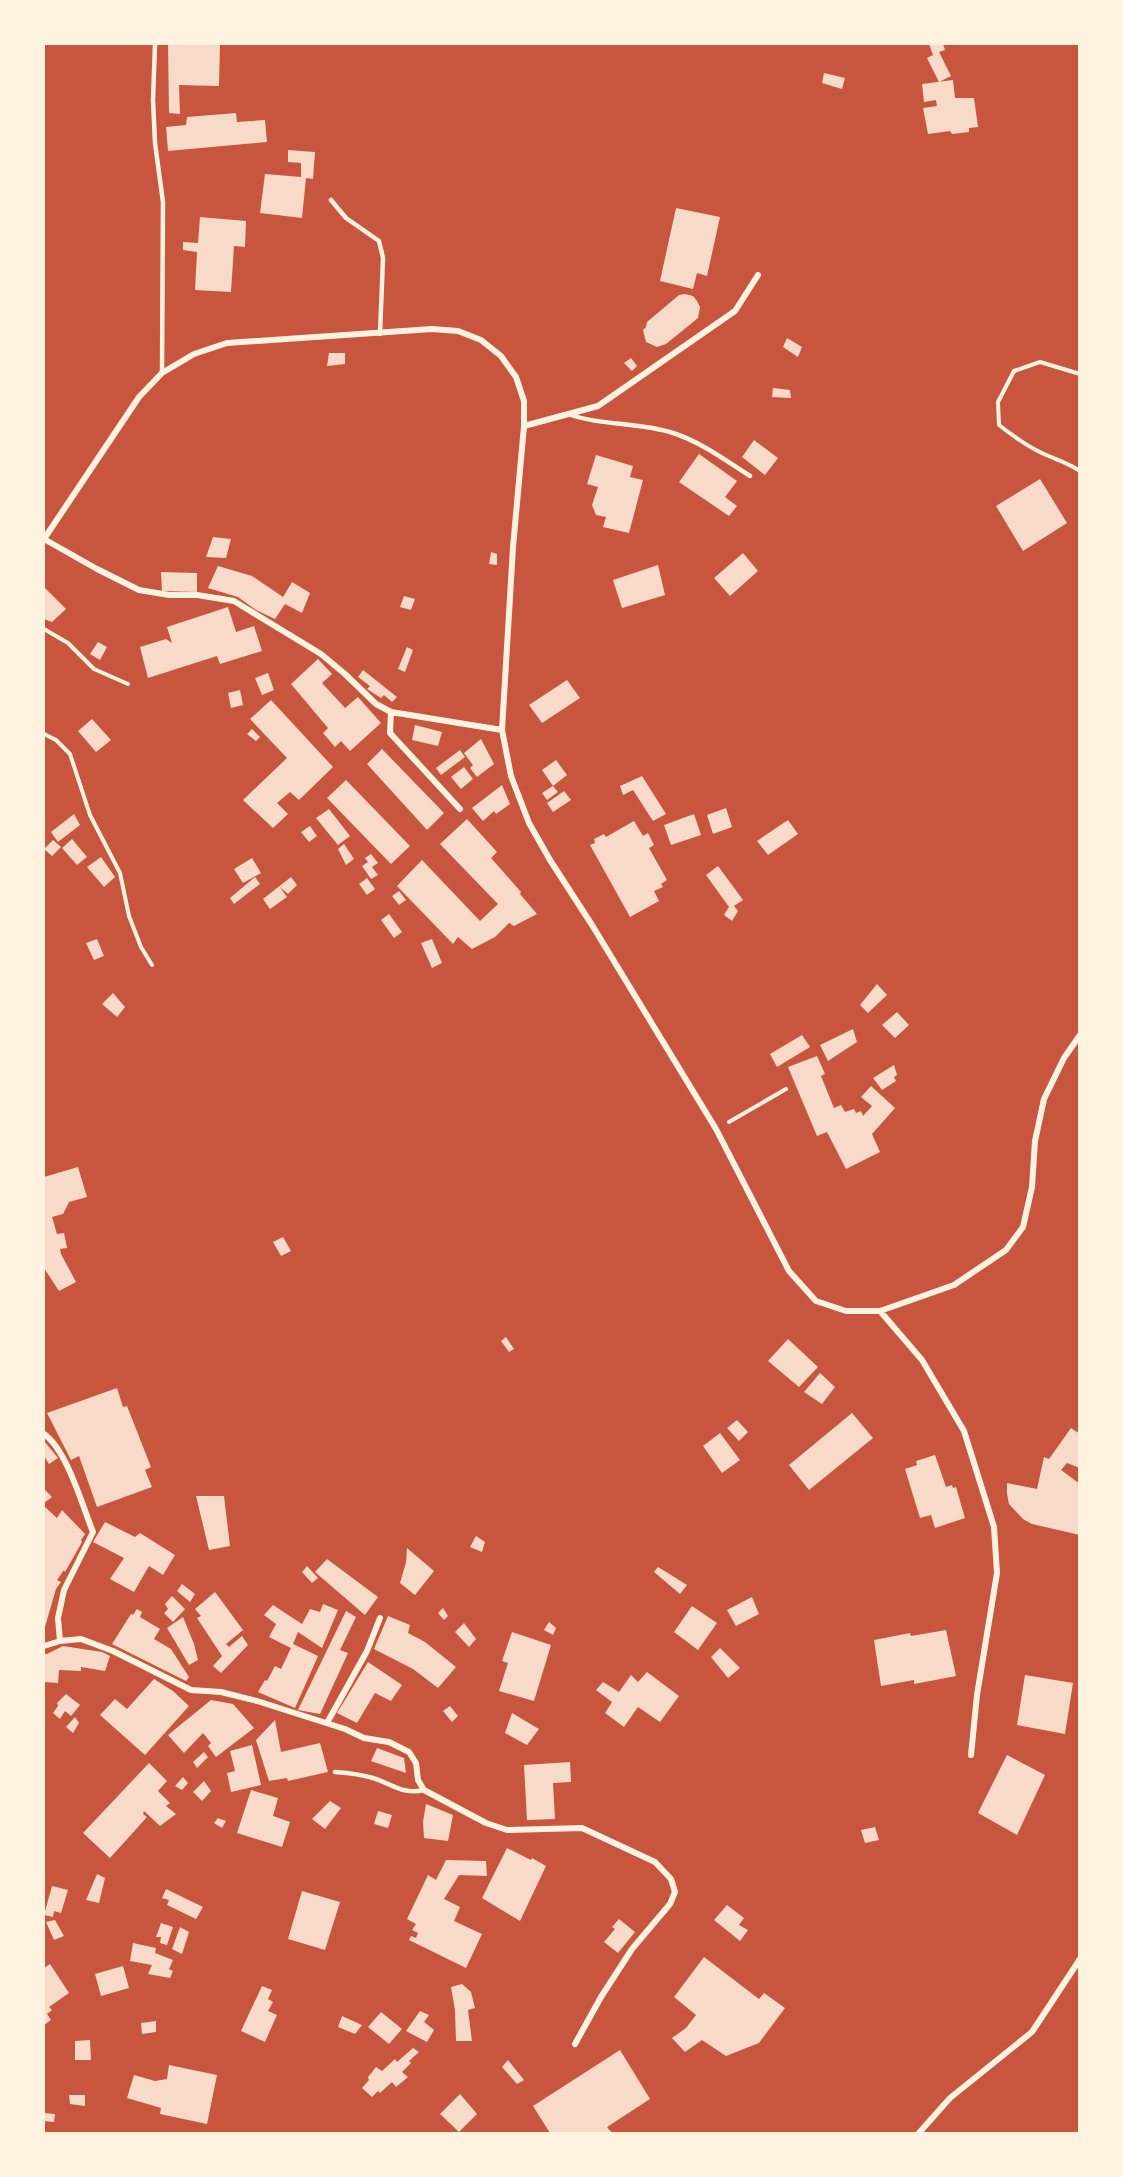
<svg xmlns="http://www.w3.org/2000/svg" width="1123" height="2177" viewBox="0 0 1123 2177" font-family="'PT Sans Narrow',sans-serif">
  <rect width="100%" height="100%" fill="#c8553d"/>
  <path fill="#f7dbc8" d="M168,44h52l-1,42 -40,-1 1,29 -11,-1z
    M929,44h14l2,6 -6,2 12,24 -12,6 -12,-24 6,-3z
    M824,73l21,5 -3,11 -20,-6z
    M953,80l2,18h19l4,29 -9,1v4l-17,2 -2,-3 -22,3 -5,-26 14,-2 -1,-6 -12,2 -2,-18z
    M236,113l1,9 28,-2 2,22 -99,9 -2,-24 20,-2 1,-8z
    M288,150l27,2 -2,27 -7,-1 -4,40 -42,-5 5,-39 36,3v-14l-13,-1z
    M676,208l44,9 -13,59 -10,-3 -4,16 -33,-8z
    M200,217l46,4 -1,26 -11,-1 -3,46 -36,-2 2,-38 -14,-2v-8l15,1z
    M685,294l8,2 4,5 3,6 -2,11 -32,26 -9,3 -11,-5 -3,-12 3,-3 1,-5 32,-27z
    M787,338l15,9 -4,10 -15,-10z
    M329,353h16v11l-18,2z
    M631,358l6,8 -5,5 -8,-8z
    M773,388l17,2 1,8 -19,-1z
    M754,440l24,18 -13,17 -23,-18z
    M699,454l38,27 -12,16 12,9 -8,10 -50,-34z
    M596,455l37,11 -3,11 13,3 -14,53 -26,-6 3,-10 -10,-2 -4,-10 6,-18 -11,-3z
    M1040,479l27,44 -44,28 -27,-45z
    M213,537l18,2 -5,19 -20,-1z
    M491,552l6,2v11l-8,-1z
    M743,553l15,18 -28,25 -16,-18z
    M658,565l7,30 -43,13 -9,-28z
    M218,566l34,10 31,21 9,-15 18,11 -8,20 -17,-9 -10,15 -19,-9 -18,-13 -30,-9z
    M161,572l36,1v19l-35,-1z
    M45,588l21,21 -14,13 -8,-3v-30z
    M404,596l11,3 -4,11 -11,-3z
    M228,607l8,25 18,-6 8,25 -42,13 -3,-8 -69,22 -8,-31 26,-8 6,4 -5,-16z
    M98,642l9,5 -7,13 -10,-6z
    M407,647l6,3 -8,22 -7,-3z
    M318,659l14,15 -10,9 23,25 13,-11 23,26 -31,28 -9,-10 -6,6 -12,-14 5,-5 -37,-44z
    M363,670l34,27 -5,5 -8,-7 -3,3 -14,-9 3,-3 -12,-9z
    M268,673l6,17 -12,5 -7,-17z
    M567,680l13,18 -38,25 -13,-18z
    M240,690l3,15 -12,3 -3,-15z
    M271,700l62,67 -34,33 -9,-8 -13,11 11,11 -15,14 -30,-28 44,-42 -37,-39z
    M92,719l19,21 -15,12 -18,-21z
    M415,725l27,7 -4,14 -26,-6z
    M252,729l8,8 -4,4 -9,-7z
    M481,739l13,25 -17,13 -7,-9 3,-3 -9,-12z
    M382,749l62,64 -17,17 -60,-66z
    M460,750l5,7 -24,18 -5,-7z
    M556,760l11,15 -14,11 -11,-16z
    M464,767l9,12 -12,10 -10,-12z
    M642,776l24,38 -13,7 -20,-31 -10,5 -3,-9z
    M346,780l64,66 -19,18 -64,-66z
    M502,785l8,19 -14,10 -2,-3 -11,10 -11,-13z
    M553,786l5,6 -11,8 -5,-7z
    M564,791l7,9 -18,12 -6,-9z
    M726,808l6,19 -19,7 -6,-19z
    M329,809l21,27 -12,9 -22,-27z
    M74,814l6,11 -22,17 -7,-10z
    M694,814l7,21 -30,10 -7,-20z
    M467,819l30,33 -6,6 30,34 -1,2 17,20 -23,12 -5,-3 -14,14 -23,12 -14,-12 -5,7 -56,-58 25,-26 58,61 18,-17 -58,-60z
    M788,820l10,14 -30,21 -11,-14z
    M634,821l9,15 5,-3 6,12 -5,3 18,32 -6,4 2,3 -9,4 5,10 -29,16 -40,-72 5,-2 -1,-4 10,-5 2,3z
    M310,826l7,10 -8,6 -8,-10z
    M72,839l15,18 -10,8 -15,-17z
    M53,840l8,7 -9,9 -8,-7z
    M344,844l10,15 -8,6 -8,-16z
    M371,854l7,9 -6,4 6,8 -7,4 -9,-13 6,-4 -3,-4z
    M101,857l14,20 -11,10 -17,-20z
    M252,858l9,15 -18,10 -9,-14z
    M718,866l25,34 -9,6 4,5 -6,10 -8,-6 5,-8 -23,-32z
    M255,877l5,7 -26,20 -4,-6z
    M291,877l6,8 -9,9 -8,-7 7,10 -17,12 -7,-10z
    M367,878l8,11 -8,6 -8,-11z
    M399,891l7,9 -7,5 -7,-9z
    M389,914l13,18 -8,6 -13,-18z
    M97,939l7,17 -10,4 -8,-17z
    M432,939l10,24 -10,5 -11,-25z
    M877,984l10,11 -19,18 -8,-8z
    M113,993l12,14 -8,10 -15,-13z
    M897,1012l12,13 -14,13 -13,-13z
    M853,1029l4,13 -29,19 -8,-16z
    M802,1035l8,12 -33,20 -7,-13z
    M817,1056l8,18 -4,2 13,32 7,-3 4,7 9,-3 2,4 5,-2 2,5 9,-10 -11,-9 10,-11 24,22 -23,26 8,18 -34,17 -19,-37 -10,4 -29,-69z
    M894,1065l3,10 -3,2 2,4 -14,9 -9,-12z
    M78,1167l9,30 -18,5 -6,12 -11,3 5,17 7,-1 3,15 -7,1 1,5 15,28 -17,9 -15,-23v-91z
    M283,1237l8,14 -10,5 -8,-14z
    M506,1337l8,12 -5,3 -8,-11z
    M788,1339l30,28 -19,20 -31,-26z
    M820,1373l15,14 -13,17 -18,-12z
    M117,1388l6,19 4,-1 24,61 -6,3 7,17 -55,20 -18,-51 -8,4 -24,-47z
    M852,1413l21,25 -64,52 -20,-25z
    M737,1420l11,12 -9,9 -12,-13z
    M1071,1428l9,6v34l-13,-5 -6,7 19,14v51l-48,-11 -9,-5 -14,-15 -2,-10v-11l30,6 7,-32 5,2z
    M720,1433l20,27 -18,13 -19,-27z
    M44,1441l14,17 -9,6 -5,-8z
    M935,1455l11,32 6,-2 1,3 3,-1 9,31 -30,10 -4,-13 -11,3 -15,-49 12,-4 -1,-4z
    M44,1489l8,8 -8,6z
    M196,1496h28l6,50 -21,4z
    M44,1506l13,12 5,-8 23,24 -4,6 1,2 -17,30 -1,-2 -7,10 4,2 -5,7 -11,38 -1,-2z
    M105,1522l30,15 5,-4 35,22 -12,20 -14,-9 -15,26 -24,-13 14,-21 -31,-16z
    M476,1536l9,6 -3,10 -12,-5z
    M407,1548l27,23 -19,24 -15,-12 6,-21z
    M327,1559l51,38 -13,18 -50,-43z
    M307,1566l11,12 -6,5 -10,-11z
    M658,1567l29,18 -7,9 -26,-22z
    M182,1584l13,10 -5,8 -13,-11z
    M215,1592l28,38 -17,14 3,3 13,-11 6,9 -27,28 -8,-7 9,-10 -25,-38 4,-2 -6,-7z
    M172,1596l13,13 -12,13 -9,-9 4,-4 -3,-5z
    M752,1597l7,17 -23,12 -9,-16z
    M323,1604l15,6 -16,38 -24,-16 -5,12 25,12 -23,52 -37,-16 7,-12 2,1 8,-15 6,3 10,-21 -22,-11 7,-13 -12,-9 9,-10 29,19 8,-15 10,3z
    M692,1606l25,17 -19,27 -24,-18z
    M443,1608l5,8 -4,4 -6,-7z
    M137,1609l5,3 -2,5 20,12 -6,10 17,10 18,28 -3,4 -74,-37 19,-30 2,1z
    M346,1611l10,6 -16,33 8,3 -28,61 -22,-4z
    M388,1616l22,9 -2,8 17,9 31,25 -18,21 -25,-19 -39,-20z
    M183,1617l11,27 4,16 -9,5 -22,-37z
    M549,1622l7,6 -3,7 -9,-5z
    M464,1623l12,16 -7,8 -14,-15z
    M946,1630l10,46 -42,8v-4l-33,6 -7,-46 36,-7 1,3z
    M512,1632l39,13 -17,56 -35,-10 9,-28 -6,-2z
    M63,1646l39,6 8,4 -5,15 -24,-4v4l-22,-1 -1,13 -14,-1v-28h3z
    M720,1648l20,20 -12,10 -17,-21z
    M368,1662l34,23 -11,16 -16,-8 -18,30 -20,-10z
    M647,1672l32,24 -19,26 -22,-15 -14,20 -19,-14 7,-11 -16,-12 7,-8 16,10 12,-17 7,7z
    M1025,1675l48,8 -8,51 -48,-9z
    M154,1679l19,12 16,15 -44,49 -45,-40 15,-16 12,10z
    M66,1694l14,11 -9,11 -6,-5 -5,8 -7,-6 5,-7 -1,-3z
    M211,1700l22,4 21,24 -38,29 -8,-11 3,-3 -8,-10 -19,20 -16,-18z
    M450,1706l8,10 -6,6 -9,-11z
    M512,1713l27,16 -12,16 -22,-12z
    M75,1717l4,6 -6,10 -7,-6z
    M275,1720l6,32 39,-9 8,29 -40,9 -1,-3 -18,3 -13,-41z
    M252,1745l9,40 -30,7 -4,-19 8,-2 -5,-20z
    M377,1748l27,10 2,15 -35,-12z
    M204,1752l4,5 -11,11 -4,-6z
    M1007,1755l38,20 -28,60 -39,-22z
    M570,1762l1,20 -18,1 2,36 -28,1 -3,-55z
    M149,1763l18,18 -9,10 12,12 -4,3 10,8 -16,12 -16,-15 -1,3 4,3 -37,41 -27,-25z
    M183,1777l5,6 -6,7 -7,-4z
    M204,1781l7,10 -9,10 -9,-9z
    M251,1790l27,8 -5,18 17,6 -8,25 -45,-14z
    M330,1801l11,7 -16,21 -13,-10z
    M426,1804l27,11 -5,26 -24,-3 -1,-16z
    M378,1811l14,4 -4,13 -14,-4z
    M218,1818l8,3 -4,7 -8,-5z
    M875,1827l4,13 -14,3 -4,-13z
    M507,1848l24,12 1,-2 14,8 -26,55 -38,-23z
    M446,1860l40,1 1,15 -28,-1 -15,24 16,8 -6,14 28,13 -16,34 -57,-28 2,-4 5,2 2,-5 -6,-3 4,-6 -9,-5 21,-44 8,5z
    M97,1874l8,4 -6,25 -13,-3z
    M52,1886l16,4 -7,23 -7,-2 -1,6 -9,-2z
    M166,1889l37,18 -7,12 -29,-14 2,-5 -7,-2z
    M302,1891l38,11 -15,48 -37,-11z
    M727,1905l17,13 -5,7 9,5 -8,11 -26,-21z
    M619,1919l16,13 -17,21 -14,-11 11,-13 -3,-2z
    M55,1920l9,16 -10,4 -8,-18z
    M161,1923l12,4 -6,18 -7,-2 1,-6h-5z
    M180,1927l9,5 -7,22 -10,-5z
    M133,1943l23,5 -1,5 18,7 -4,9 4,2 -3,7 -22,-4 4,-9 -22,-4z
    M704,1957l55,42 5,-6 21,15 -26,35 -33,13 -24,-16 -17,12 -13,-14 14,-10 10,-13 -22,-18z
    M50,1964l19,29 -20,14 3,3 -5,4 4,6 -7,5v-57z
    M123,1966l6,22 -28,8 -6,-22z
    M462,1984l9,8 4,16 -7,2 4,31h-16l-1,-31 -4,-23z
    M262,1986l10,4 -4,9 5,3 -5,9 9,4 -12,27 -24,-11z
    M420,2011l9,4 -5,7 10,8 -7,12 -21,-11z
    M381,2012l21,17 -13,15 -21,-17z
    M342,2016l20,9 -7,9 -17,-7z
    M156,2021v11l-14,2 -1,-11z
    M90,2040l1,20h-16v-19z
    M413,2048l6,4 -10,9 2,2 -9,9 6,5 -12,10 -4,-5 -12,11 -2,-2 -6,6 -10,-9 7,-8 -1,-3 8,-10 6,4 13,-12 2,3z
    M620,2050l30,49 -43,28 5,6h-62l-17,-27z
    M508,2060l16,20 -7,4 -15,-17z
    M169,2065l48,10 -10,49 -47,-10 1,-6 -34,-10 7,-23 21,6 12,-2z
    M460,2094l17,20 -18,18 -19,-18z
    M69,2095h16v11l-15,-2z
    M44,2113l11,1 -1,8 -10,-1z"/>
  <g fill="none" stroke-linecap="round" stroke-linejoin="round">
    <path stroke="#fff3e0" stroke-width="4" d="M1080,374l-40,-12 -26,9 -16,31 1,23c14,11 29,22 45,29 13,6 24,9 36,17
      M44,629l24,14 26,26 34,15
      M44,734l12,6 14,14 20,61 30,58 9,43 12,31 11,18
      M729,1122l57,-33"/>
    <path stroke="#fff3e0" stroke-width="4.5" d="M155,44l-2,56 2,43 8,59 -1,171
      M331,200l15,18 33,23 4,17 -3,76
      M568,414c33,12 71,8 105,19 28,9 52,27 77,43
      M335,1772c13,1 25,2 38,6 19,6 30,17 51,12"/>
    <path stroke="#fff3e0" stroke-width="6" d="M524,426l74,-20 137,-95 23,-36
      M44,539l95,-142 23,-24 32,-19 33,-11 205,-14 26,2 23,9 20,16 15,21 8,24v25l-11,121 -11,183 9,46 18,47 21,37 42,65 124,204 73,142 27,30 30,10h34l74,-26 52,-35 17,-23 9,-40 3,-46 9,-42 20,-41 16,-23
      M44,539l53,30 42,21 30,5h28l37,6 87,53 24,20 31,30 15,8 111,18
      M391,712l-1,21 70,76
      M880,1311l42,49 42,71 30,96 3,46 -20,122 -6,60
      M44,1434c23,16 38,71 49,98l-29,58 -6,28 2,23
      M44,1646l16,-5 21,-2 32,12 78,39 30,2 36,9 88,28 19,9 25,4 20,10 7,11 2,17 6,10 62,33 21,7 75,-2 73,34 16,17 4,13 -5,12 -38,45 -31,48 -26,47
      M327,1723l40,-72 13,-33
      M918,2134l32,-36 82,-66 48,-73"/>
  </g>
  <rect width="1123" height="2177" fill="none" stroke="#fff3e0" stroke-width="90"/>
</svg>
